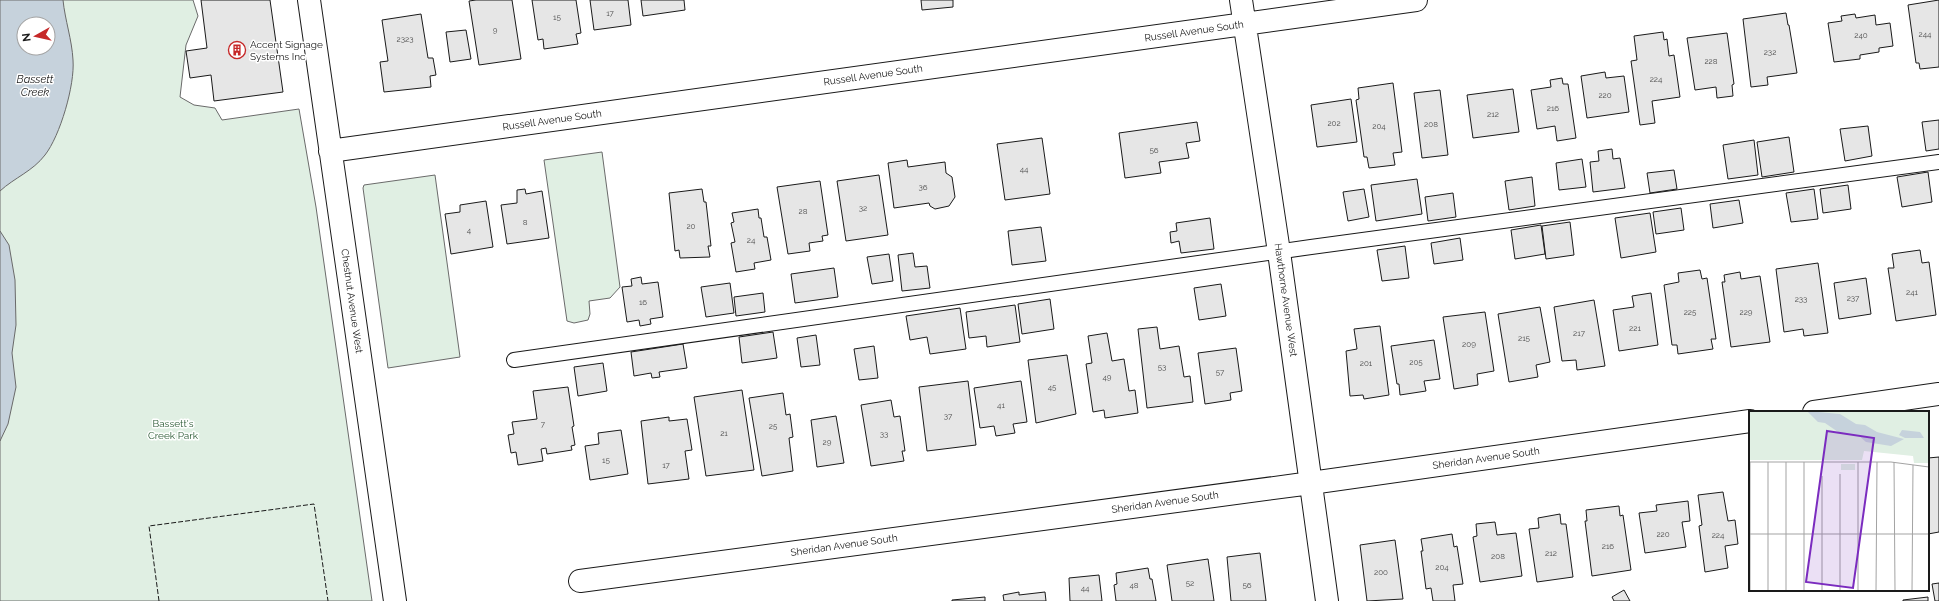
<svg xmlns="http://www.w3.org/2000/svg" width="1939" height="601" viewBox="0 0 1939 601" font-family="Raleway,sans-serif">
  <rect width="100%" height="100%" fill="#fff"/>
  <path fill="#e0efe3" stroke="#6a6a6a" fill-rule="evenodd" d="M0,0h193l5,16 -12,29 -6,52 14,8 21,3 7,12 77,-11 17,98 56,394h-372zM24,24h24v24h-24z
    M602,152l18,135 -10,11 -21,3 1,13 -2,6 -14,3 -7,-2 -23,-161z
    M435,175l25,182 -72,11 -25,-180 1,-3z"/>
  <path fill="#c6d2dc" stroke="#6a6a6a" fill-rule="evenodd" d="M0,0h63c2,20 9,40 10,60 2,25 -13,76 -28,95 -12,16 -31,23 -45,36zM24,24h24v24h-24z
    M0,231l9,14 6,35 1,45 -4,28 4,34 -8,37 -8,17z"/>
  <path fill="#e6e6e6" stroke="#1a1a1a" d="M201,0h69l13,92 -69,9 -3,-26 -21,3 -4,-27 21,-3z
    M476,0h36l9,59 -42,6 -10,-64z
    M532,0h44l5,33 -5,1 2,10 -34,5 -1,-10 -5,1z
    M590,0h38l3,25 -37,5z
    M641,0h43l1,10 -42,6z
    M921,0h32v7l-31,3z
    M1939,0v67l-19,2 -1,-6h-3l-8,-58z
    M1786,13l2,12h1l8,48 -30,4 1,8 -17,2 -8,-68z
    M421,14l7,44h5l3,17 -6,1 1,11 -47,5 -4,-30 8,-1 -6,-41z
    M1855,14l1,4 19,-3 1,10 14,-2 3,23 -14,2v4l-19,3v4l-26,3 -6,-39 14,-2 -1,-5z
    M466,30l5,29 -21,3 -4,-30z
    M1663,32l1,8 3,-1 2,17 5,-1 6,42 -28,4 3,22 -15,2 -9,-64 6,-1 -3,-24z
    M1727,33l7,51 -2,1 1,11 -16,2 -1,-11 -21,3 -8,-52z
    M1605,72l1,6 18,-2 5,36 -42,6 -6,-42z
    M1562,78l1,6h5l8,54 -19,3 -2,-15 -18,3 -6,-39 20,-3 -1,-7z
    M1393,83l9,69 -9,1 2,12 -26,3 -2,-11h-3l-8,-57 3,-1 -1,-11z
    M1513,89l6,43 -46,6 -6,-43z
    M1440,90l8,65 -26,3 -8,-65z
    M1351,99l6,43 -40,5 -6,-42z
    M1939,120v29l-13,2 -4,-29z
    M1197,122l3,19 -14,2 3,15 -30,4 2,11 -36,5 -6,-45z
    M1868,126l4,30 -27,5 -5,-32z
    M1789,137l5,35 -32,5 -5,-35z
    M1042,138l8,56 -45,6 -8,-56z
    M1754,140l4,35 -30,4 -5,-34z
    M1612,149l1,10 7,-1 5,30 -32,4 -3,-30 9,-1 -1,-10z
    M1582,159l4,28 -27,3 -3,-27z
    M907,160l1,7 37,-5 1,11 6,4 3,20 -6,9 -14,3 -5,-3 -1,-3 -35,5 -6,-45z
    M1674,170l3,19 -27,4 -3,-20z
    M1928,172l4,30 -30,5 -5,-30z
    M879,175l9,60 -42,6 -9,-60z
    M1532,177l3,29 -26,4 -4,-29z
    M1417,179l5,35 -46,7 -5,-36z
    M820,181l8,54 -6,1 1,5 -14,2 1,8 -22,3 -11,-67z
    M1848,185l3,24 -28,4 -3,-24z
    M525,189l1,5 16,-3 7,47 -42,6 -6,-39 16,-2v-13z
    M702,189l2,13h2l5,44h-3l2,11 -30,1 -1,-8 -4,1 -6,-58z
    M1364,189l5,28 -21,4 -5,-29z
    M1814,189l4,30 -27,3 -5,-29z
    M1453,193l3,24 -28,4 -3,-24z
    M1739,200l4,23 -30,5 -3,-24z
    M486,201l7,46 -42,7 -6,-40 15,-2v-7z
    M1681,208l3,22 -28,4 -3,-22z
    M758,209l1,9h2l3,19h3l4,23 -17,3 1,6 -19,3 -5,-29 4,-1 -4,-19 3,-1 -2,-9z
    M1650,213l6,39 -35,6 -6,-40z
    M1210,218l4,31 -33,4 -2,-12 -8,2 -1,-11 7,-1 -1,-8z
    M1570,222l4,33 -28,4 -4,-33z
    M1541,225l4,29 -30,5 -4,-29z
    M1041,227l5,34 -34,4 -4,-34z
    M1460,238l3,22 -29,4 -3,-21z
    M1405,246l4,32 -27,3 -5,-31z
    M1920,250l2,13 7,-1 7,53 -40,6 -8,-53h6l-2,-14z
    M913,253l2,14 12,-1 3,22 -28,3 -4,-36z
    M889,254l4,27 -21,3 -5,-27z
    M1818,263l10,70 -24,3 -1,-7 -19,3 -8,-63z
    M834,268l4,29 -43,6 -4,-29z
    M1700,270l2,9 5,-1 9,61h-5l2,10 -35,5 -1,-9h-5l-8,-60 15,-3 -1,-9z
    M1740,272l1,7 19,-3 10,66 -39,5 -9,-65h3l-1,-7z
    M641,277l1,7 16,-2 5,35 -13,2 1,5 -11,2 -1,-6 -12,2 -5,-35 10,-1 -1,-7z
    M1866,278l5,36 -32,5 -5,-36z
    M730,283l4,30 -28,4 -5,-30z
    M1221,284l5,32 -27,4 -5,-32z
    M763,293l2,19 -29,4 -2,-19z
    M1651,293l7,52 -39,6 -6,-41 21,-3 -2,-11z
    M1050,299l4,30 -32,5 -4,-30z
    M1594,300l11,66 -28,4 -1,-10 -14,1 -8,-54z
    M1015,305l5,37 -33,5 -1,-11 -17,2 -3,-26z
    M1540,307l10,55 -14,3 2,12 -29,5 -11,-68z
    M960,308l6,41 -36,5 -3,-17 -17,3 -4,-24z
    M1485,312l9,59 -17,3 1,11 -24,4 -11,-72z
    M1380,326l9,69 -25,4 -1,-4 -13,1 -4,-45 11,-2 -3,-20z
    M1157,327l3,22 19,-3 5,31 6,-1 3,26 -46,6 -9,-79z
    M773,332l4,26 -35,5 -3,-26z
    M1107,333l5,28 12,-2 5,32 6,-1 3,23 -33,5 -1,-8 -11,2 -7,-48 6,-1 -4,-27z
    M816,335l4,30 -19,2 -4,-29z
    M1434,340l6,39 -16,2 2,10 -26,4 -1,-11h-2l-6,-38z
    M683,344l4,24 -28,4 1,5 -8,1 -1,-5 -17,3 -3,-24z
    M874,346l4,32 -19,2 -5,-31z
    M1236,348l6,43 -12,2 1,7 -26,4 -7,-51z
    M1067,355l9,59 -40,9 -8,-63z
    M603,363l4,28 -29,5 -4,-29z
    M968,381l8,64 -49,6 -8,-64z
    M1021,381l6,41 -14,2 2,9 -19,3 -2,-10 -14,2 -6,-40z
    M568,387l6,39 -2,1 3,18 -4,1 1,4 -25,4 -1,-6 -5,1 2,12 -25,4 -2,-13 -5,1 -3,-18 6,-1 -2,-12 25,-3 -4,-28z
    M742,390l12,80 -48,6 -12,-79z
    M783,393l3,22 4,-1 3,23 -4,1 4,33 -31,5 -13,-78z
    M891,400l3,17 6,-1 5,35h-3l2,10 -33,5 -10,-61z
    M836,416l8,47 -27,4 -6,-47z
    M669,417v4l18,-2 5,31 -7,1 4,28 -41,5 -7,-63z
    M621,430l7,44 -38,6 -5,-34 14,-2 -1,-11z
    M1939,457v75l-11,2v-76z
    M1723,492l5,29 7,-1 3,24 -13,2 3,22 -23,4 -6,-46 3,-1 -4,-30z
    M1688,501l2,20 -8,1 4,25 -41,6 -6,-40 18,-2 -1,-6z
    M1619,506l1,10 3,-1 8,55 -39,6 -7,-55h2l-1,-11z
    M1560,514l1,10h5l7,53 -36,5 -8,-53 10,-1 -1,-10z
    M1495,522l2,13 19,-2 6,43 -42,6 -7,-45 4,-1 -1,-12z
    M1452,534l2,13 3,-1 6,38 -10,1 2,16h-22l-2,-13 -5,1 -5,-38h2l-2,-12z
    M1395,540l8,59 -36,2 -7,-56z
    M1260,553l6,48h-35l-4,-44z
    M1208,559l6,42h-42l-5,-36z
    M1148,568l2,11h2l4,22h-40l-2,-16 3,-1 -1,-11z
    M1099,575l3,26h-32l-1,-23z
    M1939,583v18h-4l-3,-17z
    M1624,590l6,11h-16l-2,-4z
    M1019,592v3l26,-3 1,9h-42l-1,-6z
    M985,597v4h-33v-1z
    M1928,597v4h-25v-1z"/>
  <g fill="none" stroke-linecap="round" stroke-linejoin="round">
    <g stroke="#1a1a1a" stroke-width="16">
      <path id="service" d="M514,360l797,-113 628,-85"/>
    </g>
    <g stroke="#1a1a1a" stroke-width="24">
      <path id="minor" d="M309,0l86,601
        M1241,0l38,252 48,349
        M330,151l1086,-151
        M1814,412l125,-18
        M580,581l731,-98 439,-62"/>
    </g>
    <use href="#service" stroke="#fff" stroke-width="14"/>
    <use href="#minor" stroke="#fff" stroke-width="22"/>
    <path stroke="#1a1a1a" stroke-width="1" stroke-dasharray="5 2" stroke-linecap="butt" d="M159,601l-10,-75 165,-22 14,97"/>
  </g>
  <defs>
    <g id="building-ring" transform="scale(0.9)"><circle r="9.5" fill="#fff" stroke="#c62828" stroke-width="1.5"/><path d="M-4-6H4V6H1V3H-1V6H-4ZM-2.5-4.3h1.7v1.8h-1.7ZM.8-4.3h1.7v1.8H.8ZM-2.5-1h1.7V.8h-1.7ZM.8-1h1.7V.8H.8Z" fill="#c62828"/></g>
  </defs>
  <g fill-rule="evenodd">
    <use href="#building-ring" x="237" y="50"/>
  </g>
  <g text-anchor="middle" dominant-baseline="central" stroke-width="3" stroke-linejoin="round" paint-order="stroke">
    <g font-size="8" fill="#4d4d4d">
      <text x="610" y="13">17</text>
      <text x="557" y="17">15</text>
      <text x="495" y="30">9</text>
      <text x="1925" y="34">244</text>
      <text x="1861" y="35">240</text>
      <text x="405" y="39">2323</text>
      <text x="1770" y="52">232</text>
      <text x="1711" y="61">228</text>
      <text x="1656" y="79">224</text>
      <text x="1605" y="95">220</text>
      <text x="1553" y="108">216</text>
      <text x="1493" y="114">212</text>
      <text x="1334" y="123">202</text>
      <text x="1431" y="124">208</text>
      <text x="1379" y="126">204</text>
      <text x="1154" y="150">56</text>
      <text x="1024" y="169">44</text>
      <text x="923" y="187">36</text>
      <text x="863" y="208">32</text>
      <text x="803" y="211">28</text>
      <text x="525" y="222">8</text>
      <text x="691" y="226">20</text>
      <text x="469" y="230">4</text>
      <text x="751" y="240">24</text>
      <text x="1912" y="292">241</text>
      <text x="1853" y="298">237</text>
      <text x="1801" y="299">233</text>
      <text x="643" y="302">16</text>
      <text x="1690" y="312">225</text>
      <text x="1746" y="312">229</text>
      <text x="1635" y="328">221</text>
      <text x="1579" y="333">217</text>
      <text x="1524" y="338">215</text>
      <text x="1469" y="344">209</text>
      <text x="1416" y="362">205</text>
      <text x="1366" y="363">201</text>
      <text x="1162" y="367">53</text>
      <text x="1220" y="372">57</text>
      <text x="1107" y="377">49</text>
      <text x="1052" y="387">45</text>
      <text x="1001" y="405">41</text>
      <text x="948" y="416">37</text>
      <text x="543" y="424">7</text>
      <text x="773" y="426">25</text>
      <text x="724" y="433">21</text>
      <text x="884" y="434">33</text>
      <text x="827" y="442">29</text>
      <text x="606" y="460">15</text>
      <text x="666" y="465">17</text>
      <text x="1663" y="534">220</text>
      <text x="1718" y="535">224</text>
      <text x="1608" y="546">216</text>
      <text x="1551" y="553">212</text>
      <text x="1498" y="556">208</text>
      <text x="1442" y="567">204</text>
      <text x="1381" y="572">200</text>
      <text x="1190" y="583">52</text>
      <text x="1134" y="585">48</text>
      <text x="1247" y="585">56</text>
      <text x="1085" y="588">44</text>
    </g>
    <g font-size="10" fill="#1a1a1a" stroke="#fff">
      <text transform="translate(1194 31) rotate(-8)">Russell Avenue South</text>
      <text transform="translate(873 75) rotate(-8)">Russell Avenue South</text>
      <text transform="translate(552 120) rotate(-8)">Russell Avenue South</text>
      <text transform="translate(1286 300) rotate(82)">Hawthorne Avenue West</text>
      <text transform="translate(352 301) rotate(82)">Chestnut Avenue West</text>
      <text transform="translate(1486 458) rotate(-8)">Sheridan Avenue South</text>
      <text transform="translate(1165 502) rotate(-8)">Sheridan Avenue South</text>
      <text transform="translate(844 545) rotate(-8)">Sheridan Avenue South</text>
    </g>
    <g font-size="10" fill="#1a1a1a" stroke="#fff" text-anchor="start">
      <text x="250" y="44">Accent Signage<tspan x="250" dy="12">Systems Inc</tspan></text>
    </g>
    <g font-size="10" fill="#2b5a34" stroke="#fff">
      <text x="173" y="423">Bassett's<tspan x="173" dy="12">Creek Park</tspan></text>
    </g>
    <g font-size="11" font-style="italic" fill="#1a1a1a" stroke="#fff">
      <text x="35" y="79">Bassett<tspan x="35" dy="13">Creek</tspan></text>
    </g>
  </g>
  <g transform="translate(1749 411)">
    <rect width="180" height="180" fill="#fff"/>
    <path d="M0,0h180l-1,52h-14l-1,-7 -49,-5 -2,9h-113zM92,53h14v6h-14z" fill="#e0efe3"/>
    <path d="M58,0l33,3 16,10 9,1 12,7 27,7 -13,7 -25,-4 -8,-7 -17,-1 -16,-11 -7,-1zM153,19l18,2 4,6h-19l-6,-3z" fill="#c6d2dc"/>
    <path fill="none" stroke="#a3a3a3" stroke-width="1" d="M0,51h142l38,5M1,51v129M145,51l1,129M0,123h180M19,180v-129M37,180v-129M55,180v-129M73,180v-115M91,180v-117M109,180v-129M127,180l1,-129M163,180l1,-126"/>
    <path fill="#7b2cbf" fill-opacity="0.15" stroke="#7b2cbf" stroke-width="2" d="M78,20l47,7 -21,150 -47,-6z"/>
    <rect width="180" height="180" fill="none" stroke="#1a1a1a" stroke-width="2"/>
  </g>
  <g transform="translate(36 36) rotate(262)"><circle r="19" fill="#ffffff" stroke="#a3a3a3"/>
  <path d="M0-3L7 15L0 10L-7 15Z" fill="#c62828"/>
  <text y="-6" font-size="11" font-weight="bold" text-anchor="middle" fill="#1a1a1a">N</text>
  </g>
</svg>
